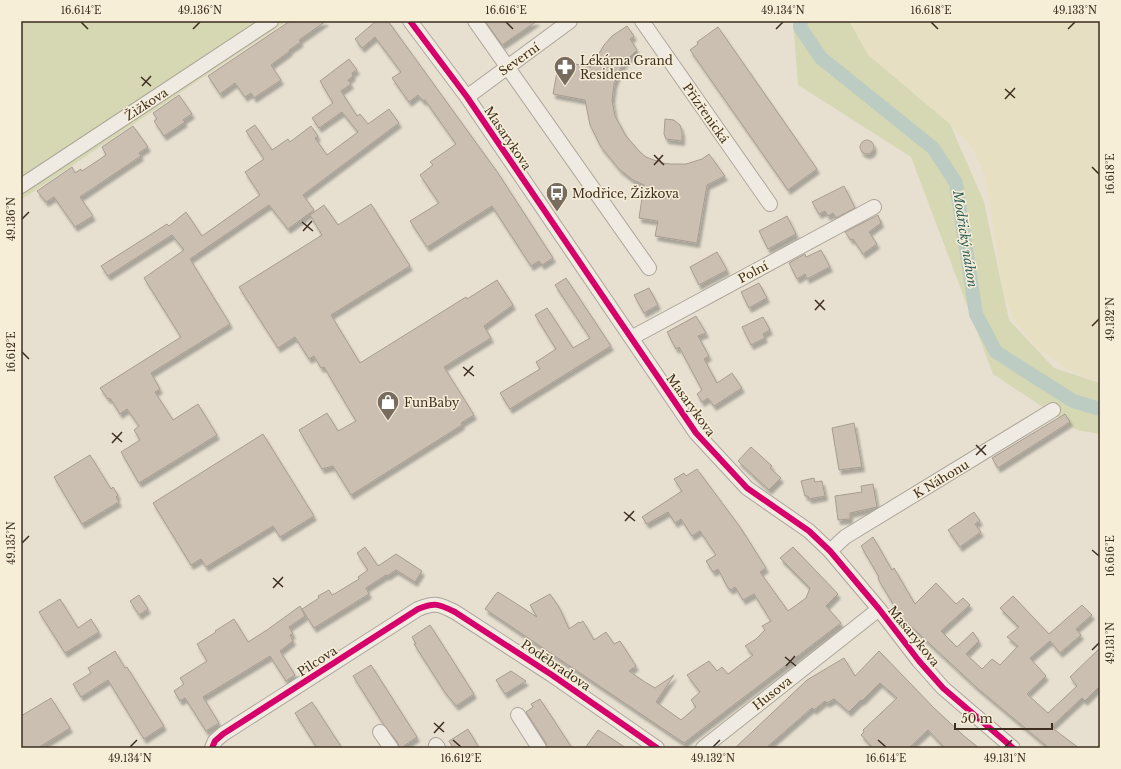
<svg xmlns="http://www.w3.org/2000/svg" width="1121" height="769" viewBox="0 0 1121 769" font-family="'Libre Baskerville',serif">
  <defs>
    <filter id="shadow"><feDropShadow dx="2.5" dy="4.5" stdDeviation="1" flood-color="#0004"/></filter>
  </defs>
  <rect width="100%" height="100%" fill="#e7e0d1"/>
  <path fill="#e6dfc2" d="M846,21h254v361l-17,-5 -19,-10 -27,-19 -22,-26 -11,-26 -19,-120 -10,-22 -9,-14 -16,-16 -82,-69z"/>
  <path fill="#d6d7b3" d="M21,21h266l-266,179z
    M793,21h56l19,34 82,69 34,78 25,118 45,48 46,15v51l-23,-4 -84,-56 -82,-217 -113,-72z"/>
  <g fill="none" stroke-linecap="round" stroke-linejoin="round">
    <path stroke="#bcccc2" stroke-width="14" d="M801,21l-1,6 21,31 112,90 23,35 20,131 20,38 77,49 27,8"/>
  </g>
  <path fill="#cbbfb2" stroke="#a89c90" filter="url(#shadow)" d="M290,21h36l-27,19 2,2 -12,8 1,1 -19,14 10,15 -27,18 -3,-5 -6,4 -10,-14 -15,11 -12,-18z
    M376,21h12l110,152 55,85 -11,7 -3,-4 -8,5 -39,-60 -65,41 -17,-26 29,-18 -19,-28 13,-10 -3,-3 26,-18 -31,-44 -2,1 -5,-6 -9,7 -17,-24 9,-6 -26,-35 -13,11 -7,-9z
    M485,21h52l-35,24z
    M627,26l7,10 -4,3 7,11 -12,12 -5,7 -6,15 -2,16 3,16 11,20 14,16 6,5 16,6 8,1h16l16,-5 7,-5 16,22 -18,9 -10,58 -42,-7 3,-15 -19,-3 5,-33 -11,-5 -14,-11 -18,-22 -11,-22 -5,-25 -32,-6 6,-33 32,6 13,-22 8,-9z
    M718,27l99,142 -29,21 -98,-140 8,-6 -1,-2z
    M349,59l8,11 -5,3 1,3 -5,4 3,4 -10,7 16,25 3,-2 8,10 21,-15 10,14 -96,72 11,15 -26,19 -19,-24 -79,54 40,65 -79,49 9,16 -5,3 18,28 25,-16 19,31 -78,48 -18,-31 19,-12 -6,-10 5,-4 -12,-17 -7,5 -10,-16 -2,1 -8,-11 81,-51 -37,-59 40,-28 -12,-15 -64,41 -7,-10 66,-42 2,2 17,-14 16,24 58,-41 -15,-23 19,-13 -18,-28 9,-6 17,25 16,-11 2,3 21,-16 7,10 -3,2 12,17 31,-23 -16,-20 -23,16 -7,-10 21,-15 -13,-22z
    M179,95l13,19 -9,6 2,2 -21,14 -10,-15 3,-2 -4,-6z
    M665,119l9,1 6,5 2,7v9l-16,-2 -2,-5z
    M133,126l15,21 -9,6 2,3 -61,41 13,19 -18,11 -21,-30 -8,5 -9,-11 35,-24 3,6 6,-4 1,2 24,-16 -4,-8z
    M860 147a7 7 0 1 1 14 0a7 7 0 1 1-14 0Z
    M844,186l11,22 -19,10 -3,-5 -5,3 -3,-5 -6,3 -7,-12z
    M371,204l39,62 -79,49 29,48 106,-66 1,2 30,-19 16,25 -29,21 7,12 -47,29 30,48 -13,8 1,2 -111,70 -18,-29 -11,3 -23,-39 28,-17 11,18 18,-10 -32,-54 -3,1 -7,-12 -5,3 -14,-22 -17,11 -39,-61 83,-52 -12,-20 14,-10 14,20z
    M878,215l3,8 -12,9 8,12 -14,10 -10,-15 -2,1 -6,-8z
    M787,216l9,18 -28,15 -9,-18z
    M821,250l9,17 -23,12 -2,-5 -8,5 -8,-16 16,-9 1,3z
    M717,252l10,18 -28,15 -9,-18z
    M566,278l45,68 -101,63 -10,-16 40,-24 -4,-7 20,-13 -21,-34 12,-7 26,40 17,-10 -35,-53z
    M759,283l8,15 -18,10 -8,-16z
    M649,288l9,17 -14,8 -10,-18z
    M696,316l10,17 -8,3 11,20 -5,3 13,24 15,-10 10,15 -28,18 -6,-8 -6,4 -5,-8 5,-4 -23,-43 -3,2 -9,-17z
    M763,317l7,13 -7,4 2,4 -14,7 -9,-18z
    M1065,414l5,8 -72,46 -6,-10z
    M854,423l8,44 -23,3 -7,-42z
    M263,434l51,82 -34,21 -7,-11 -67,41 -5,-8 -10,6 -38,-62z
    M751,447l21,19 -2,2 11,10 -12,12 -31,-29z
    M90,455l21,34 2,-2 5,8 -2,2 3,5 -37,22 -28,-47z
    M697,469l43,58 26,41 -6,4 28,39 18,-13 4,-10 -30,-30 13,-11 45,47 -12,12 15,17 -157,120 -199,-134 10,-14 3,-3 39,25 -7,-12 20,-11 9,13 10,22 10,-7 1,1 3,-2 11,19 12,-8 8,12 6,-3 16,25 -7,5 16,11 10,6 19,-13 -18,27 25,18 15,-13 -5,-7 9,-8 -13,-17 22,-14 8,10 5,-4 6,7 25,-19 -8,-9 11,-7 9,-9 -3,-4 9,-5 -17,-27 -11,6 -8,-13 -4,3 -2,-2h-1l-10,-19 -5,3 -7,-11 10,-6 -16,-24 -8,5 -11,-17 -6,4 -7,-11 -21,12 -5,-7 40,-26 -8,-12 10,-6 2,3z
    M814,478l1,4 7,-1 3,15 -16,3 -1,-3h-3l-4,-15z
    M873,484l4,23 -27,6v6l-12,1 -3,-24 27,-4 -1,-6z
    M974,512l6,9 -5,3 6,8 -21,15 -12,-17z
    M873,537l19,33 2,-2 21,36 21,-21 20,21 7,-6 7,7 -29,26 16,16 16,-15 6,9 -13,13 16,15 10,-10 8,6 18,-19 -11,-9 12,-10 -19,-19 13,-12 36,38 33,-29 10,10 -16,14 5,6 -21,18 -10,-12 -20,17 16,18 -19,18 21,19 29,-27 -7,-9 30,-29v38l-15,15 -3,-3 -31,29 28,21h-30l-73,-61 -75,-70 -23,-38 1,-2 -18,-31z
    M365,547l13,19 18,-12 26,17 -7,11 -19,-12 -9,6 -1,-1 -20,13 3,6 -55,34 -12,-19 17,-11 -1,-2 11,-6 3,5 4,-2 23,-14 -1,-2 10,-7 -11,-17z
    M139,595l9,14 -9,6 -9,-14z
    M60,599l18,29 13,-9 8,13 -34,21 -26,-41z
    M300,606l5,10 -16,11 4,7 -3,1 3,6 -13,10 15,24 -9,6 -16,-25 -67,41 16,26 -13,8 -21,-33 -5,3 -6,-10 10,-7 -4,-6 27,-17 -10,-17 19,-12 -1,-1 19,-12 14,23 19,-12z
    M430,625l44,69 -18,12 -12,-15 -30,-47h2l-4,-7z
    M115,651l10,17 2,-1 37,59 -20,13 -36,-59 -27,17 -8,-13 18,-11 -3,-5z
    M879,651l55,57 30,28 15,12h-34l-17,-18 -19,18h-36l-12,-13 3,-3 -1,-2 34,-32 -17,-15 -18,18 -1,-1 -12,12 -15,-13 -7,4 -2,-2 -11,9 -2,-2 -46,40h-31l72,-68 37,-22 11,18z
    M371,665l46,72 -16,11h-2l-1,-5 -14,-18 -31,-49z
    M511,671l15,10 -21,13 -9,-14z
    M51,698l19,30 -32,20h-17v-32z
    M540,699l32,49h-25l-1,-5 -20,-31 7,-5 -2,-3z
    M312,702l30,46h-25l-22,-35z
    M468,729l11,19h-26l-4,-7z
    M598,730l13,8 15,10h-41z"/>
  <g fill="none" stroke-linecap="round" stroke-linejoin="round">
    <g stroke="#ada599" stroke-width="16">
      <path id="minor" d="M410,21l57,76 229,336 51,55 62,43 21,20 49,58 40,52 24,27 70,60
        M475,21l174,247
        M642,21l128,183
        M467,97l103,-76
        M21,186l250,-165
        M631,338l243,-131
        M830,551l15,-14 208,-127
        M518,715l21,33
        M380,732l11,16
        M436,745l2,3
        M212,748l3,-7 8,-7 195,-125c17,-7 21,-5 37,3l97,63 105,73
        M703,748l176,-139"/>
    </g>
    <use href="#minor" stroke="#efebe3" stroke-width="14"/>
    <g stroke="#f7eed8" stroke-width="8">
      <path id="cycleway" d="M410,21l57,76 229,336 51,55 62,43 21,20 49,58 40,52 24,27 70,60
        M212,748l3,-7 8,-7 195,-125c17,-7 21,-5 37,3l97,63 105,73"/>
    </g>
    <use href="#cycleway" stroke="#d6006c" stroke-width="6"/>
  </g>
  <path fill="none" stroke="#3d2e20" stroke-width="1.5" d="M81,22l7,7M506,22l7,7M931,22l7,7M193,29l7,-7M776,29l7,-7M1068,29l7,-7M141,77l10,9M142,86l9,-10M1005,89l10,9M1005,99l10,-11M654,155l10,10M654,165l9,-10M1092,167l7,7M22,219l7,-7M302,222l11,9M303,231l9,-10M815,300l10,10M815,310l9,-10M1092,326l7,-7M22,352l7,7M463,367l11,9M464,376l9,-10M112,433l10,9M112,443l10,-11M976,445l10,10M976,455l10,-10M624,512l11,9M625,521l9,-10M22,543l7,-7M1092,550l7,6M273,578l10,9M273,588l10,-11M1092,650l7,-7M785,657l11,9M786,666l9,-10M434,723l10,9M434,733l10,-11M453,740l8,7M878,740l8,7M130,747l7,-7M713,747l7,-7M1005,747l7,-7"/>
  <defs>
    <g id="pharmacy-pin" transform="scale(1.15)"><path d="M0 17L-7.5 6A9.5 9.5 0 1 1 7.5 6Z" fill="#786c5e" stroke="#f7eed8"/><path d="M-2-6h4v4h4v4h-4v4h-4v-4h-4v-4h4Z" fill="#fff"/></g>
    <g id="bus-pin" transform="scale(1.15)"><path d="M0 17L-7.5 6A9.5 9.5 0 1 1 7.5 6Z" fill="#786c5e" stroke="#f7eed8"/><path d="M-5-6H5V4H4V6H2V4H-2V6H-4V4H-5ZM-3.5-4V0h7V-4ZM-3.5 1.2v1.5H-2V1.2ZM2 1.2v1.5H3.5V1.2Z" fill="#fff"/></g>
    <g id="shop-pin" transform="scale(1.15)"><path d="M0 17L-7.5 6A9.5 9.5 0 1 1 7.5 6Z" fill="#786c5e" stroke="#f7eed8"/><path d="M-5-2.5h2.3a2.7 3.5 0 0 1 5.4 0H5L5.5 6h-11ZM-1.5-2.5h3a1.5 2.3 0 0 0-3 0Z" fill="#fff"/></g>
  </defs>
  <g fill-rule="evenodd">
    <use href="#pharmacy-pin" x="565" y="67"/>
    <use href="#bus-pin" x="557" y="193"/>
    <use href="#shop-pin" x="388" y="402"/>
  </g>
  <g text-anchor="middle" dominant-baseline="central" stroke-width="3" stroke-linejoin="round" paint-order="stroke">
    <g font-size="12" fill="#3d2e20" stroke="#f7eed8">
      <text transform="translate(519 59) rotate(-36)">Severní</text>
      <text transform="translate(146 104) rotate(-33)">Žižkova</text>
      <text transform="translate(706 113) rotate(55)">Přízřenická</text>
      <text transform="translate(508 138) rotate(56)">Masarykova</text>
      <text transform="translate(753 272) rotate(-28)">Polní</text>
      <text transform="translate(691 405) rotate(54)">Masarykova</text>
      <text transform="translate(941 479) rotate(-31)">K Náhonu</text>
      <text transform="translate(914 636) rotate(51)">Masarykova</text>
      <text transform="translate(317 661) rotate(-33)">Pilcova</text>
      <text transform="translate(556 665) rotate(34)">Poděbradova</text>
      <text transform="translate(772 693) rotate(-38)">Husova</text>
    </g>
    <g font-size="12" fill="#3d2e20" stroke="#f7eed8" text-anchor="start">
      <text x="580" y="60">Lékárna Grand<tspan x="580" dy="14">Residence</tspan></text>
      <text x="572" y="193">Modřice, Žižkova</text>
      <text x="404" y="402">FunBaby</text>
    </g>
    <g font-size="13" font-style="italic" fill="#2f5d5a" stroke="#f7eed8">
      <text transform="translate(965 239) rotate(81)">Modřický náhon</text>
    </g>
  </g>
  <rect width="1121" height="769" fill="none" stroke="#f7eed8" stroke-width="44"/>
  <path d="M955 723v6h97v-6" fill="none" stroke="#3d2e20" stroke-width="2"/>
  <text x="961" y="723" font-size="12" fill="#3d2e20" stroke="#f7eed8" stroke-width="3" paint-order="stroke">50 m</text>
  <rect x="22" y="22" width="1077" height="725" fill="none" stroke="#3d2e20" stroke-width="1.5"/>
  <g font-size="10" text-anchor="middle" fill="#3d2e20">
    <text x="81" y="14">16.614°E</text>
    <text x="200" y="14">49.136°N</text>
    <text x="506" y="14">16.616°E</text>
    <text x="783" y="14">49.134°N</text>
    <text x="931" y="14">16.618°E</text>
    <text x="1075" y="14">49.133°N</text>
    <text transform="translate(1110 174) rotate(-90)" y="4">16.618°E</text>
    <text transform="translate(11 219) rotate(-90)" y="4">49.136°N</text>
    <text transform="translate(1110 319) rotate(-90)" y="4">49.132°N</text>
    <text transform="translate(11 352) rotate(-90)" y="4">16.612°E</text>
    <text transform="translate(11 543) rotate(-90)" y="4">49.135°N</text>
    <text transform="translate(1110 556) rotate(-90)" y="4">16.616°E</text>
    <text transform="translate(1110 643) rotate(-90)" y="4">49.131°N</text>
    <text x="130" y="762">49.134°N</text>
    <text x="461" y="762">16.612°E</text>
    <text x="713" y="762">49.132°N</text>
    <text x="886" y="762">16.614°E</text>
    <text x="1005" y="762">49.131°N</text>
  </g>
</svg>
